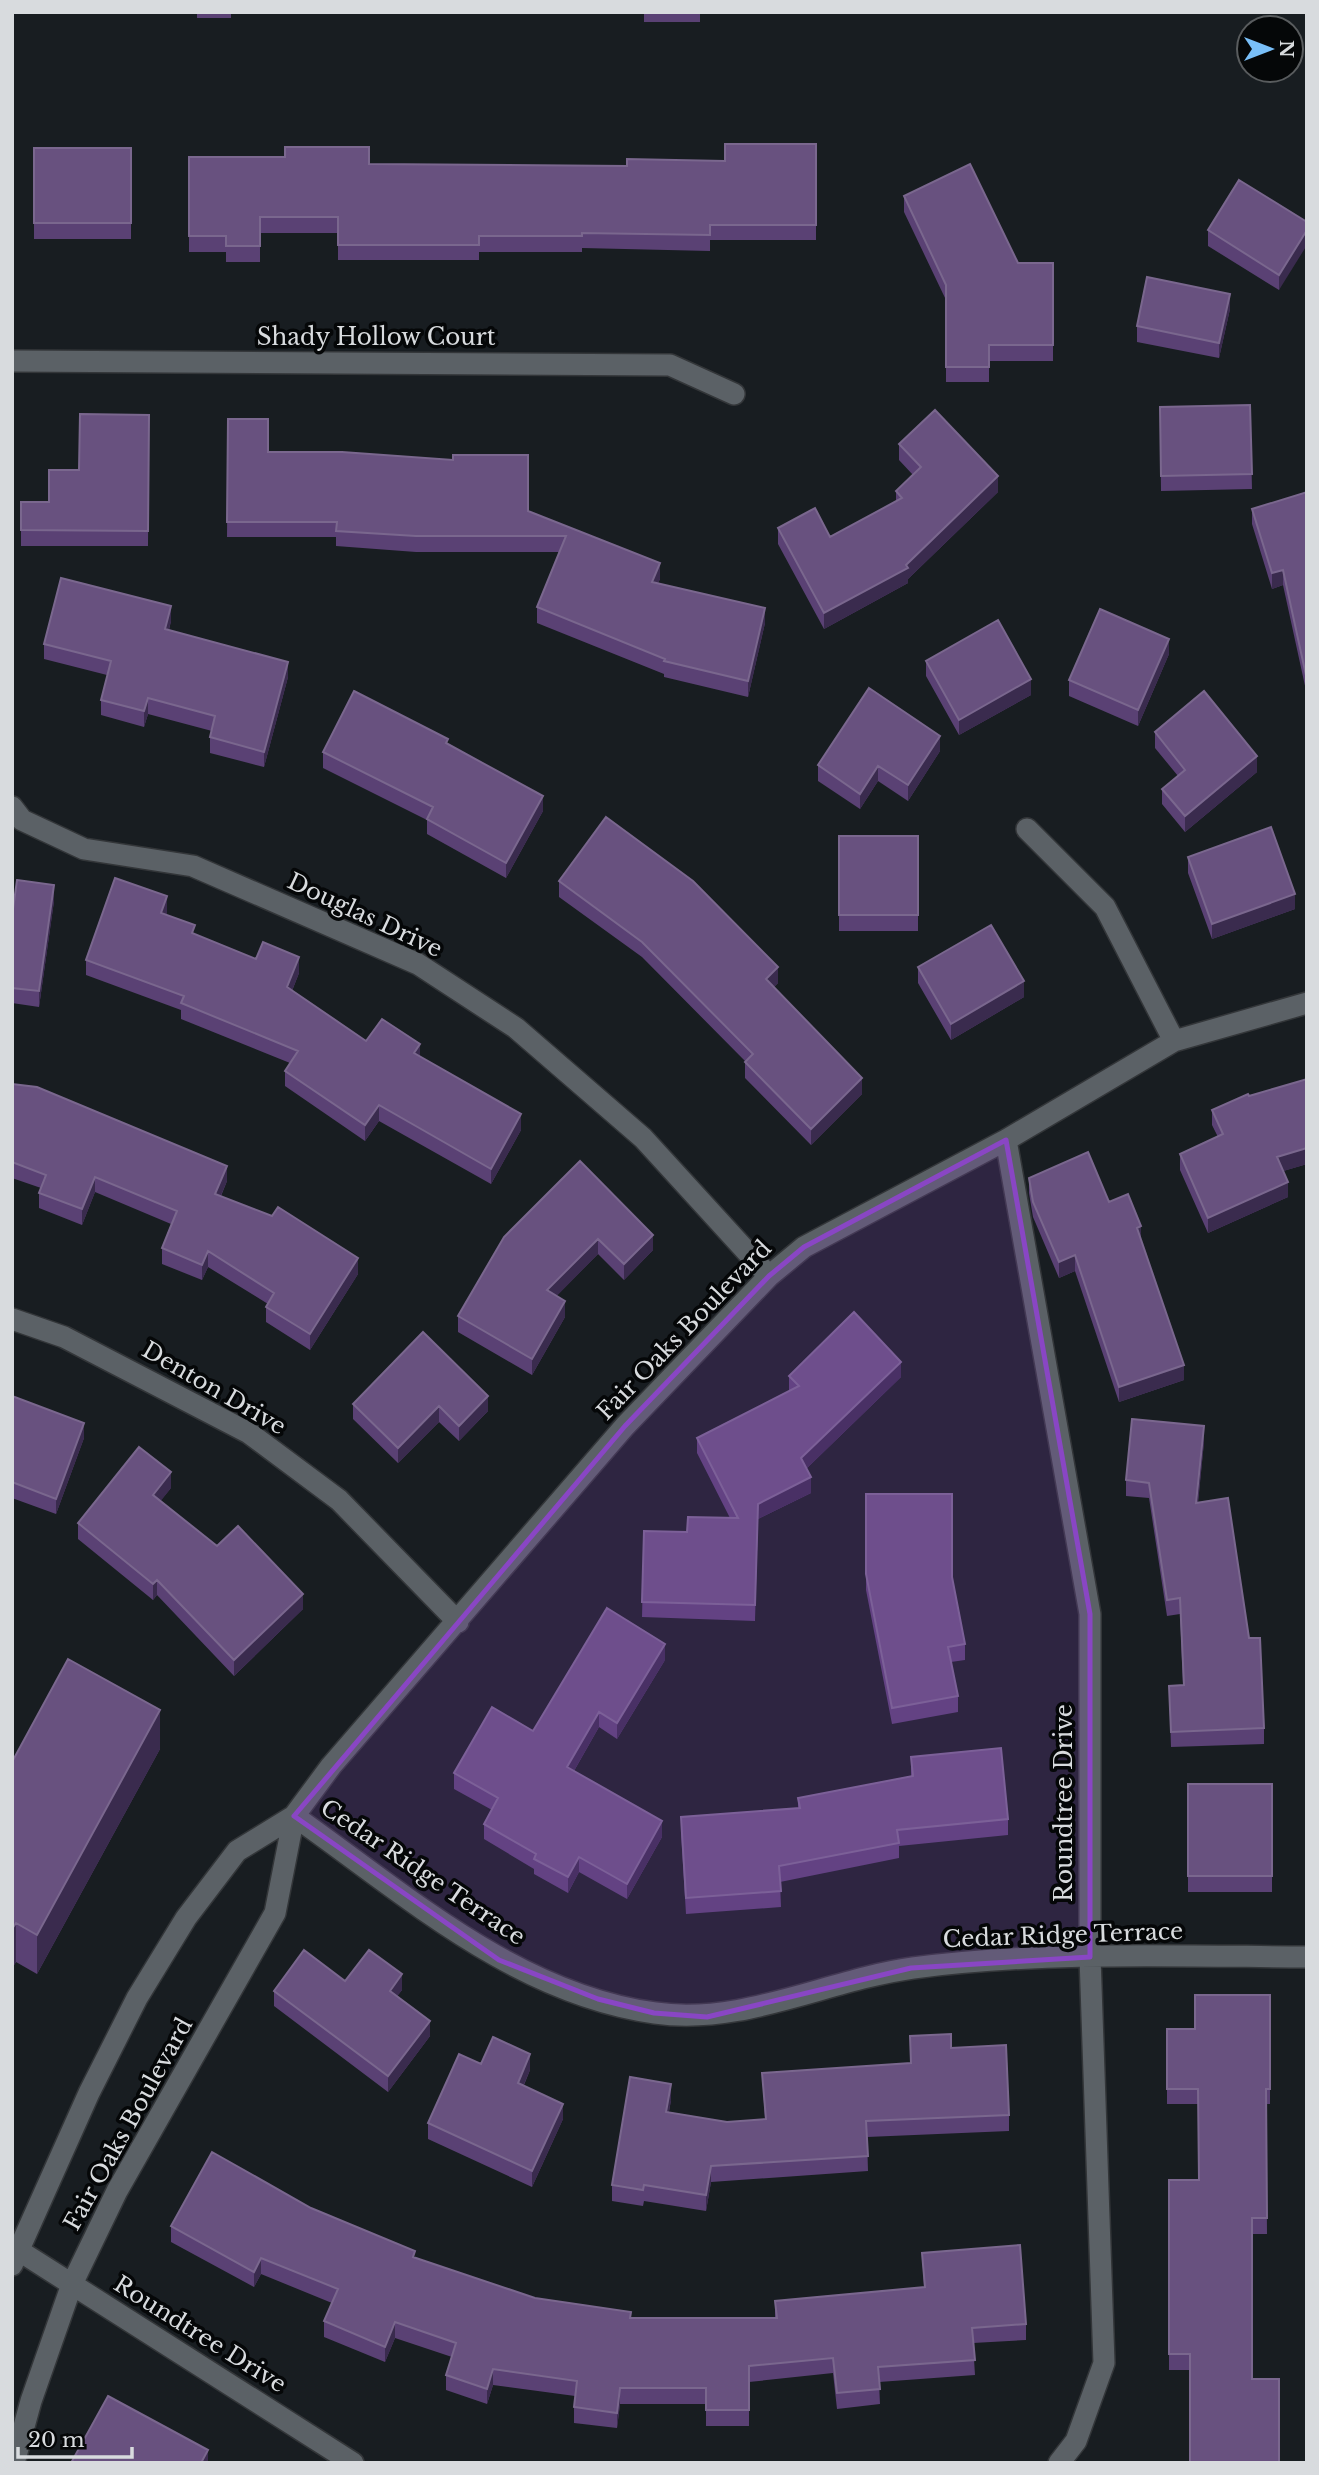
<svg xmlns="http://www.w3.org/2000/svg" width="1319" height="2475" viewBox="0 0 1319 2475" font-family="'Libre Baskerville',serif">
  <rect width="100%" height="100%" fill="#181d21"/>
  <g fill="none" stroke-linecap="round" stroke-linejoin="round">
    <g stroke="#333639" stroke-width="24">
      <path id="minor" d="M12,361l658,4 64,29
        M12,807l10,13 62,29 109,17 225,98 98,64 127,110 126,138
        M1027,829l78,78 69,134
        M1006,1140l84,474v343l14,406 -28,78 -17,22
        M12,1319l52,18 185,96 90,67 119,122
        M294,1816c111,78 222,178 361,197 87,13 172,-33 258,-45 130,-17 263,-12 394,-11
        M18,2250l335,213
        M12,2265l77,-172 48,-95 49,-80 51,-67 57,-35 37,-50 294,-340 144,-150 35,-29 202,-107 168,-99 133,-38
        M14,2463l17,-62 41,-117 45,-93 158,-278 19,-97"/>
    </g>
    <use href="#minor" stroke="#5b6166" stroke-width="21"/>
  </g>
  <path fill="#5a4174" d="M197,12h34v6h-34z
    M644,12h56v10h-56z
    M816,144v96h-106v11l-128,-3v4h-103v8h-141v-27h-78v29h-34v-10h-37v-95l180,7 258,2 98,-5z
    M34,148h97v91h-97z
    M904,196l114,67h35v98h-64v21h-43v-82l-42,-88z
    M1307,222l-28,68 -71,-44v-16z
    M1230,309l-11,49 -82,-16v-16z
    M1250,405l2,84 -91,2 -1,-84z
    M149,415l-1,131h-127v-44h28l30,-32z
    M228,419l40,33 260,59 132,68 -2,4 107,40 -17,74 -84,-20v-3l-127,-51v-16l22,-55h-143l-80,-6v-9h-109z
    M899,444l99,48 -90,87v4l-84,46 -46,-85v-16l52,9 66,-36v-10l17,-16 -14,-15z
    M1307,492v203l-24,-110 -11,4 -20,-65v-15z
    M171,621l-2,9 119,47 -24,90 -54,-14v-16l2,-6 -64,-17 -4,13 -43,-12v-15l6,-25 -63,-16v-15z
    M1169,654l-31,72 -69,-30v-16z
    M926,661l105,34 -72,40 -33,-59z
    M1155,732l102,40 -72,60 -23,-28v-15l16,-13 -23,-28z
    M448,744l95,67 -37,67 -79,-44v-14l-104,-52v-16z
    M940,751l-32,50 -30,-20 -18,28 -42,-28v-16z
    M839,836h79v95h-79z
    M1188,857l107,52 -83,30 -24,-66z
    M559,881l219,102 -4,4 88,107 -51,51 -66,-67v-17l-103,-104 -83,-60z
    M54,901l-15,106 -27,-4v-94z
    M167,912l-1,3 29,19 61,25 43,14 -7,18 74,50 54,15 101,74 -30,54 -112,-63 -14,20 -80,-55v-15l5,-8 -109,-44v-9l-95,-35v-15z
    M918,967l106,30 -73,43 -33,-57z
    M1307,1079v85l-24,7 5,26 -80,36 -28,-63v-16l38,-17 -6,-12v-15l37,-14z
    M12,1084l215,97 -6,15 137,78 -48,76 -44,-28v-15l2,-3 -60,-37 -6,13 -40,-16v-16l9,-24 -76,-32 -13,33 -43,-17v-15l2,-5 -29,-10z
    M580,1161l73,89 -29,30 -26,-26 -42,42 9,21 -33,58 -74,-43v-16z
    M1029,1178l80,24 32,39 43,139 -65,22 -44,-131 -16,7 -26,-61 -4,-24z
    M423,1332l65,79 -29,30 -20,-19 -41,41 -45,-44v-15z
    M789,1376l112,1 -95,92 5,24 -53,26 -3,102 -113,-4 2,-86 43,1 43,-14 -33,-65v-15l92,-47z
    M12,1396l72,42 -28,76 -44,-16z
    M1204,1442l-6,61 66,225v16l-93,3 -2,-61 14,-1 -3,-71 -13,2 -18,-118 -23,-2v-16z
    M171,1488l-11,13 57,45 86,63 -69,67 -77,-81 -4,5 -75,-61v-16z
    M866,1494l86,83 13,67v16l-14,2 7,34v16l-66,12 -26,-134z
    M665,1660l-48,79 -18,-12 -25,44 88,66 -35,62 -48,-27 -11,21 -34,-19v-5l-50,-30v-15l8,-14 -38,-21v-16z
    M160,1749l-123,225 -21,-12 -4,6v-206z
    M911,1757l97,62v16l-109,11v12l-119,24 1,25 -95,7 -5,-82v-15l117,-9v-10l113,-22z
    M1188,1784h84v108h-84z
    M345,1981l57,9 -5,6 33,40 -42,56 -114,-86v-15z
    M1270,1995v109h-4l1,130h-15v145l27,84 -89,-93h-21v-190h30l-1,-76h-31v-75h28z
    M910,2036l41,12 58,67v16l-142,6 1,34 -157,11 -5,29 -62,-10 -1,5 -31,-5v-16l59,-85 -2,12 58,10 38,-3 -3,-46 149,-10z
    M481,2064l49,6 -6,15 39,34 -31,68 -104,-48v-16z
    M311,2208l104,50 120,40 96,20h144v-17l149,-14 -2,-34 104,71v16l-53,3 2,32 -96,7 1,22 -43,5 -4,-36 -84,9v44h-43v-22h-86l-3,24 -43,-5v-16l1,-11 -82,-11 -6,19 -41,-14v-15l6,-18 -57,-19 -10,24 -61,-25v-16l8,-18 -71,-29 -7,13 -83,-45v-16z"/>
  <path fill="#3a2b4e" d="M1307,230v15l-28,45v-15z
    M1230,294v15l-11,49v-15z
    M998,476v16l-90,87v4l-84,46v-16l82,-48z
    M660,563v16l-8,18v-15z
    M1283,570v15l-11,4v-16z
    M171,606v15l-6,23v-15z
    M765,608v15l-17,74v-16z
    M1169,639v15l-31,72v-16z
    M288,662v15l-24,90v-15z
    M1031,679v16l-72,40v-15z
    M148,698v16l-4,13v-16z
    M940,736v15l-32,50v-16z
    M1257,756v16l-72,60v-16z
    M878,766v15l-18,28v-15z
    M543,796v15l-37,67v-15z
    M54,885v16l-15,106v-16z
    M1295,894v15l-83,30v-15z
    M167,896v16l-6,16v-15z
    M299,957v16l-12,30v-16z
    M778,967v16l-12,12v-16z
    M1024,981v16l-73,43v-16z
    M420,1044v16l-6,-7z
    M862,1078v16l-51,51v-16z
    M379,1105v16l-14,20v-16z
    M521,1114v16l-30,54v-15z
    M1307,1148v16l-30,9v-16z
    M227,1166v15l-12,28v-15z
    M95,1177v15l-13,33v-16z
    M1288,1182v15l-80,36v-15z
    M1141,1226v16l-4,-14z
    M653,1235v15l-29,30v-16z
    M598,1239v15l-51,52v-16z
    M208,1251v16l-6,13v-15z
    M1075,1255v16l-16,7v-16z
    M358,1258v16l-48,76v-16z
    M565,1301v16l-33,58v-16z
    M901,1362v15l-100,97v-16z
    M1184,1365v15l-65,22v-15z
    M488,1396v15l-29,30v-15z
    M439,1406v16l-41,41v-15z
    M84,1423v15l-28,76v-15z
    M1204,1426v16l-8,77v-16z
    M171,1472v16l-18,23v-16z
    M811,1477v16l-53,26 -3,102 3,-117z
    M157,1580v15l-4,5v-16z
    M303,1594v15l-69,67v-16z
    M665,1644v16l-48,79v-16z
    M160,1710v39l-123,225v-39z
    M599,1712v15l-32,56v-16z
    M662,1821v16l-35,62v-15z
    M579,1857v15l-11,21v-16z
    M16,1923v39l-4,6v-39z
    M402,1974v16l-12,16v-15z
    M430,2021v15l-42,56v-16z
    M530,2054v16l-12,28v-15z
    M671,2084v16l-5,27v-15z
    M563,2104v15l-31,68v-16z
    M711,2166v16l-5,29v-16z
    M261,2258v16l-7,13v-15z
    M395,2322v16l-10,24v-15z
    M493,2369v16l-6,19v-15z
    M620,2388v16l-3,24v-15z
    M208,2450v13h-7z"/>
  <path fill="#68517f" stroke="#7a678e" stroke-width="2" d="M725,144h91v81h-106v10l-128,-2v3h-103v9h-141v-28h-78v29h-34v-10h-37v-79h96v-10h84v17l258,2v-7l98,2z
    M34,148h97v75h-97z
    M970,164l48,99h35v82h-64v22h-43v-82l-42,-89z
    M1239,180l68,42v8l-28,45 -71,-45z
    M1147,277l83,17 -11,49 -82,-17z
    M1250,405l2,69 -91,2 -1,-69z
    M935,410l63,66 -92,89 2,3 -84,45 -46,-85 37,-20 15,29 72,-39 -6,-7 25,-24 -22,-23z
    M80,414l69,1 -1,116 -127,-1v-28h28v-32h30z
    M228,419h40v33h74l111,8v-5h75v56l132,52 -8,19 113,26 -17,73 -84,-20 1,-2 -128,-52 29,-71h-150l-80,-5 1,-9h-110z
    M1307,492v188l-24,-110 -11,3 -20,-64z
    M61,578l110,28 -6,23 123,33 -24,90 -54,-15 5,-21 -67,-18 -4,13 -43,-11 10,-39 -67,-17z
    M1100,609l69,30 -31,71 -69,-30z
    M998,620l33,59 -72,41 -33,-59z
    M869,688l71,48 -32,49 -30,-19 -18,28 -42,-29z
    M354,691l94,48 -2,4 97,53 -37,67 -79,-44 6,-12 -110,-55z
    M1204,691l53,65 -72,60 -23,-27 23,-19 -30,-38z
    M606,817l87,64 85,86 -12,12 96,99 -51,51 -66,-67 8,-8 -111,-112 -83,-61z
    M1271,827l24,67 -83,30 -24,-67z
    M839,836h79v79h-79z
    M115,878l52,18 -6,17 34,12 -3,8 64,26 7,-17 36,15 -12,30 79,54 16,-22 38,25 -6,9 107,61 -30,55 -112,-64 -14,20 -80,-54 13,-20 -117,-48 3,-7 -98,-36z
    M17,880l37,5 -15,106 -27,-3v-79h1z
    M991,925l33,56 -73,43 -33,-57z
    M1307,1079v69l-30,9 11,25 -80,36 -28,-64 43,-20 -11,-24 36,-16 1,2z
    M12,1084l25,3 190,79 -12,28 57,22 6,-9 80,51 -48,76 -44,-27 8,-14 -66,-42 -6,14 -40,-17 15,-37 -82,-34 -13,32 -43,-16 7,-18 -34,-13z
    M1088,1152l21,50 19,-8 13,32 -4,2 47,137 -65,22 -44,-132 -16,7 -26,-60 -4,-24z
    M580,1161l73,74 -29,29 -26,-25 -51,51 18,11 -33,58 -74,-43 46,-79z
    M854,1312l47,50 -100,96 10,19 -53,27 -3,101 -113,-3 2,-71 43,1 1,-15 50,1 -41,-80 102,-52 -10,-10z
    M423,1332l65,64 -29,30 -20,-20 -41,42 -45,-44z
    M12,1396l72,27 -28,76 -44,-17z
    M1132,1419l72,7 -8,77 32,-5 21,140h11l4,90 -93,4 -2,-46 15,-1 -4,-87 -13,2 -18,-117 -23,-3z
    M139,1447l32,25 -18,23 64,51 21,-20 65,68 -69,66 -77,-80 -4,4 -75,-61z
    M866,1494h86v83l13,67 -17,3 10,49 -66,12 -26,-134z
    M607,1608l58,36 -48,79 -18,-11 -32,55 95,54 -35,63 -48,-27 -11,20 -34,-18 2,-5 -52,-30 14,-26 -44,-25 38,-66 41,24z
    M68,1659l92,51 -123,225 -21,-12 -4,6v-167z
    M1001,1748l7,71 -111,11 2,13 -120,23 2,25 -95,7 -5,-81 119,-9 -2,-10 115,-22 -2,-19z
    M1188,1784h84v92h-84z
    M304,1950l41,31 24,-31 33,24 -12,17 40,30 -42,55 -114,-85z
    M1195,1995h75v94h-4l1,129h-15v161h27v84h-89v-109h-21v-174h30l-1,-91h-31v-60h28z
    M951,2034v14l55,-3 3,70 -143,6 2,35 -157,10 -5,29 -62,-10 -1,5 -31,-5 18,-108 41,7 -5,28 61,10 39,-3 -4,-46 149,-10 -1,-27z
    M493,2037l37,17 -12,29 45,21 -31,67 -104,-48 31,-69 22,10z
    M212,2152l99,56 104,43 -2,6 122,41 96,14 -1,6h147l-2,-17 150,-14 -3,-34 98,-8 6,79 -54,4 3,32 -97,7 2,22 -43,4 -4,-35 -84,8v44h-43v-22h-86l-3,25 -43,-6 3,-26 -84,-12 -6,20 -41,-14 10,-32 -61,-21 -10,25 -61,-26 14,-32 -77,-31 -7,14 -83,-46z
    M108,2396l100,54 -7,13h-130z"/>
  <path fill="#8946c4" fill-opacity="0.2" stroke="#8946c4" stroke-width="5" stroke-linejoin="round" d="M1006,1140l84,474v343l-179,11 -204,49 -53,-4 -56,-14 -99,-39 -205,-144 331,-390 144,-150 35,-29z"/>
  <g text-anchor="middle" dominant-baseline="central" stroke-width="7" stroke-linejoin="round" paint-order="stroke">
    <g font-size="23" fill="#d8dbde" stroke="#050708">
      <text x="376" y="337">Shady Hollow Court</text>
      <text transform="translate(365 915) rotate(25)">Douglas Drive</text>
      <text transform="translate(684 1330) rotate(-46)">Fair Oaks Boulevard</text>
      <text transform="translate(214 1388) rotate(30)">Denton Drive</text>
      <text transform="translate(1064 1803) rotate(-90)">Roundtree Drive</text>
      <text transform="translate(423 1872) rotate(34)">Cedar Ridge Terrace</text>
      <text transform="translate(1063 1935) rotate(-2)">Cedar Ridge Terrace</text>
      <text transform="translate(128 2124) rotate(-61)">Fair Oaks Boulevard</text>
      <text transform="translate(200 2334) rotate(32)">Roundtree Drive</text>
    </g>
  </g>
  <rect width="1319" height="2475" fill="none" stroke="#d8dbde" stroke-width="28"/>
  <g transform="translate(1270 49) rotate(90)"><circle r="33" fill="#050708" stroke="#595c5e" stroke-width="2"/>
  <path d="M0-5L12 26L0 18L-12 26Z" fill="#79bff8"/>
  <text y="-10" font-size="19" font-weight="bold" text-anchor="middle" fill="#d8dbde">N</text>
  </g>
  <path d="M18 2447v10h114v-10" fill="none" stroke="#d8dbde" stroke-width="3.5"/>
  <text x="28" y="2447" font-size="21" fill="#d8dbde" stroke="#050708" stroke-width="5" paint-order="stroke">20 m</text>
</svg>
